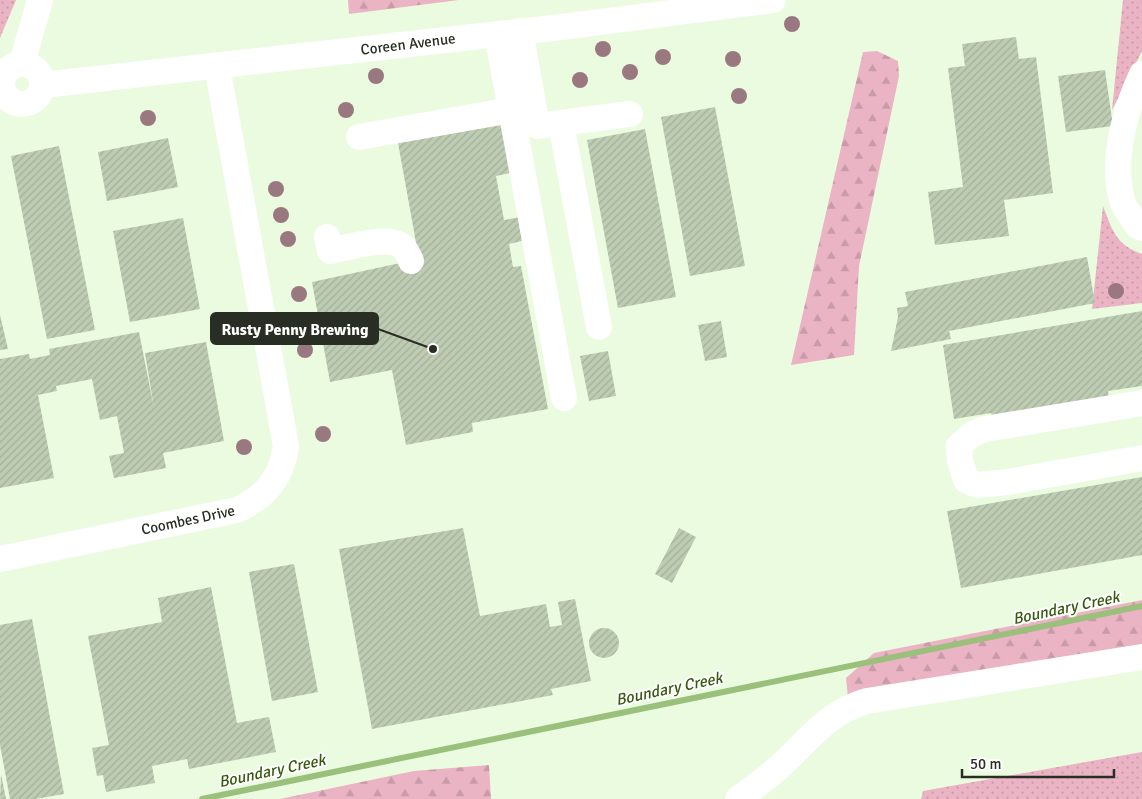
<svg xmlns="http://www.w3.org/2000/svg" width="1142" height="799" viewBox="0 0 1142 799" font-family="Signika,sans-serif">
  <defs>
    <pattern id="grass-dots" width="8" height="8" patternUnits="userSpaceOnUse" patternTransform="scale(1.25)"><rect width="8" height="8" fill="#eab4c4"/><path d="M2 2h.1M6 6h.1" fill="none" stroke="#c99ba8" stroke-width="1.8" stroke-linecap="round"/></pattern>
    <pattern id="forest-firs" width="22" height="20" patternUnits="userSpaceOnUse" patternTransform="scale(1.25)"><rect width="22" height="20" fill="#eab4c4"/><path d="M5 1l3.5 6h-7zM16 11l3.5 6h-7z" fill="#c99ba8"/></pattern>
    <pattern id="building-hatch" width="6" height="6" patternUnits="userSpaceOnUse" patternTransform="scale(1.25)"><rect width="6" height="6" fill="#beccb3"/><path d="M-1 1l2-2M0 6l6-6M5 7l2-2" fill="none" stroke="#a3b09a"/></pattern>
  </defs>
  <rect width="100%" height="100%" fill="#ebfbe0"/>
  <path fill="url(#grass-dots)" d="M0,0h16l-16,38z
    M1123,0h19v51l-30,59z
    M1103,206c9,24 13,39 39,48v49l-50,6z
    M1142,752v47h-221l2,-8z"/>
  <path fill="url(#forest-firs)" d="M348,0h111l-110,14z
    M877,51l21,10 1,15 -40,190 -5,89 -63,10 72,-313z
    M1142,600v44l-294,53 -2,-19 28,-25z
    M489,765l2,34h-211l134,-28z"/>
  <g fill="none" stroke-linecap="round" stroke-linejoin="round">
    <path stroke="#9ac07b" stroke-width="6" d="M202,799l940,-193"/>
  </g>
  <path fill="url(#building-hatch)" d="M1016,37l3,22 17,-2 17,136 -49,7 5,36 -74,9 -7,-53 35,-5 -15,-119 17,-2 -3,-22z
    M1105,70l8,56 -47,6 -8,-56z
    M715,107l30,159 -55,10 -29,-159z
    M508,123l6,49 -18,4 8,44 17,-3 5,23 -17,4 4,23 8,-1 27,143 -76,14 1,9 -67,13 -14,-75 -62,12 -18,-100 107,-23 -21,-116z
    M645,129l31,168 -58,11 -31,-168z
    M168,138l10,49 -71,14 -9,-49z
    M59,146l36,184 -48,9 -36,-183z
    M183,218l17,91 -70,13 -17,-91z
    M1087,257l8,46 -146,28 2,8 -60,12 7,-34 -1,-9 11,-2 -3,-14z
    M1142,311v75l-34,5 1,7 -117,19 -1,-4 -37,6 -11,-74z
    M0,315l8,34 -8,1z
    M721,321l6,36 -22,4 -7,-36z
    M139,332l15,76 -9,-55 61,-11 18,99 -61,12 3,15 -52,10 -5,-22 15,-3 -7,-37 -17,4 -8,-41 -36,7 1,5 -19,4 16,83 -54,10v-129l29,-5 1,5 20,-4 -1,-6z
    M608,351l8,45 -27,5 -9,-45z
    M1142,477v78l-181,33 -14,-77z
    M463,528l17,88 66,-12 4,23 12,-2 -4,-23 17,-3 16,82 -40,8 2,6 -181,34 -33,-180z
    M679,528l17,9 -24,46 -17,-9z
    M294,564l24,128 -46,9 -23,-129z
    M211,587l26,136 32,-6 7,35 -87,17 -2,-10 -35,7 3,17 -49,9 -3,-17 -6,1 -5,-28 17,-3 -21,-109 74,-14 -4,-24z
    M32,619l32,175 -29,5h-25l-10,-54v-120z
    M589 643a15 15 0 1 1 30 0a15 15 0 1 1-30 0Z
    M1,774l5,25h-6z"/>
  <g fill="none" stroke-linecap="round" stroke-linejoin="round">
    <path stroke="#fff" stroke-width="26" d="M520,31l17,95 93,-12
      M497,34l14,76
      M22,63l18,-63
      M2 84a20 20 0 1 1 40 0a20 20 0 1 1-40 0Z
      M1142,74c-17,36 -31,86 -20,126 2,9 11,18 16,26l4,2
      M43,85l510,-57 220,-28
      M561,123l38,204
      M359,137l152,-27 53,288
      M327,237l3,14c17,-3 59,-17 73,-4 4,4 6,10 8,14
      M1142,403l-157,26 -14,6 -12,11 1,15 6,19 11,5 31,-3 134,-24
      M0,559l237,-49c29,-13 45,-33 49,-64l-69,-380
      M738,799c14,-10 28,-20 40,-31 31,-27 47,-55 89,-67l275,-44"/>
  </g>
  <g fill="#99797f">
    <circle cx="792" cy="24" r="8"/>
    <circle cx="603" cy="49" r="8"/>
    <circle cx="663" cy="57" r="8"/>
    <circle cx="733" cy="59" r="8"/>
    <circle cx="630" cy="72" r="8"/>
    <circle cx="376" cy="76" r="8"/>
    <circle cx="580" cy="80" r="8"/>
    <circle cx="739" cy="96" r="8"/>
    <circle cx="346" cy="110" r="8"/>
    <circle cx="148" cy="118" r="8"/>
    <circle cx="276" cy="189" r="8"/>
    <circle cx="281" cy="215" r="8"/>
    <circle cx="288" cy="239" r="8"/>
    <circle cx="1116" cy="291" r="8"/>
    <circle cx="299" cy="294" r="8"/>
    <circle cx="305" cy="350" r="8"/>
    <circle cx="323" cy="434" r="8"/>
    <circle cx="244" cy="447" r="8"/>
  </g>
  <g text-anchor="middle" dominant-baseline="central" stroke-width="4" stroke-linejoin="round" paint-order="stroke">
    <g font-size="15" fill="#292e24" stroke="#fff">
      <text transform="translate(408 44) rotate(-7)">Coreen Avenue</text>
      <text transform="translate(188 520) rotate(-12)">Coombes Drive</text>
    </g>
    <g font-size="16" font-style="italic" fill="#375910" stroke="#fff">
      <text transform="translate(1066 608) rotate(-12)">Boundary Creek</text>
      <text transform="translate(669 689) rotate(-12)">Boundary Creek</text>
      <text transform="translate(272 771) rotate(-12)">Boundary Creek</text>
    </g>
  </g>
  <path fill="none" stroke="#292e24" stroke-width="2" d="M433 349L378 329"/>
  <circle fill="#292e24" stroke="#fff" stroke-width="2" cx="433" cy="349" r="5"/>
  <rect fill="#292e24" stroke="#292e24" stroke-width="2" x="211" y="313" width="167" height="31" rx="5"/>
  <g font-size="16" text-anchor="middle" font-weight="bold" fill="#fff">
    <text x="295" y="335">Rusty Penny Brewing</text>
  </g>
  <path d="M962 769v8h152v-8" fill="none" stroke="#292e24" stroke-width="2.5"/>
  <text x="970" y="769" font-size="15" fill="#292e24" stroke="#ffffff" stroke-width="4" paint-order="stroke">50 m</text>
</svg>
